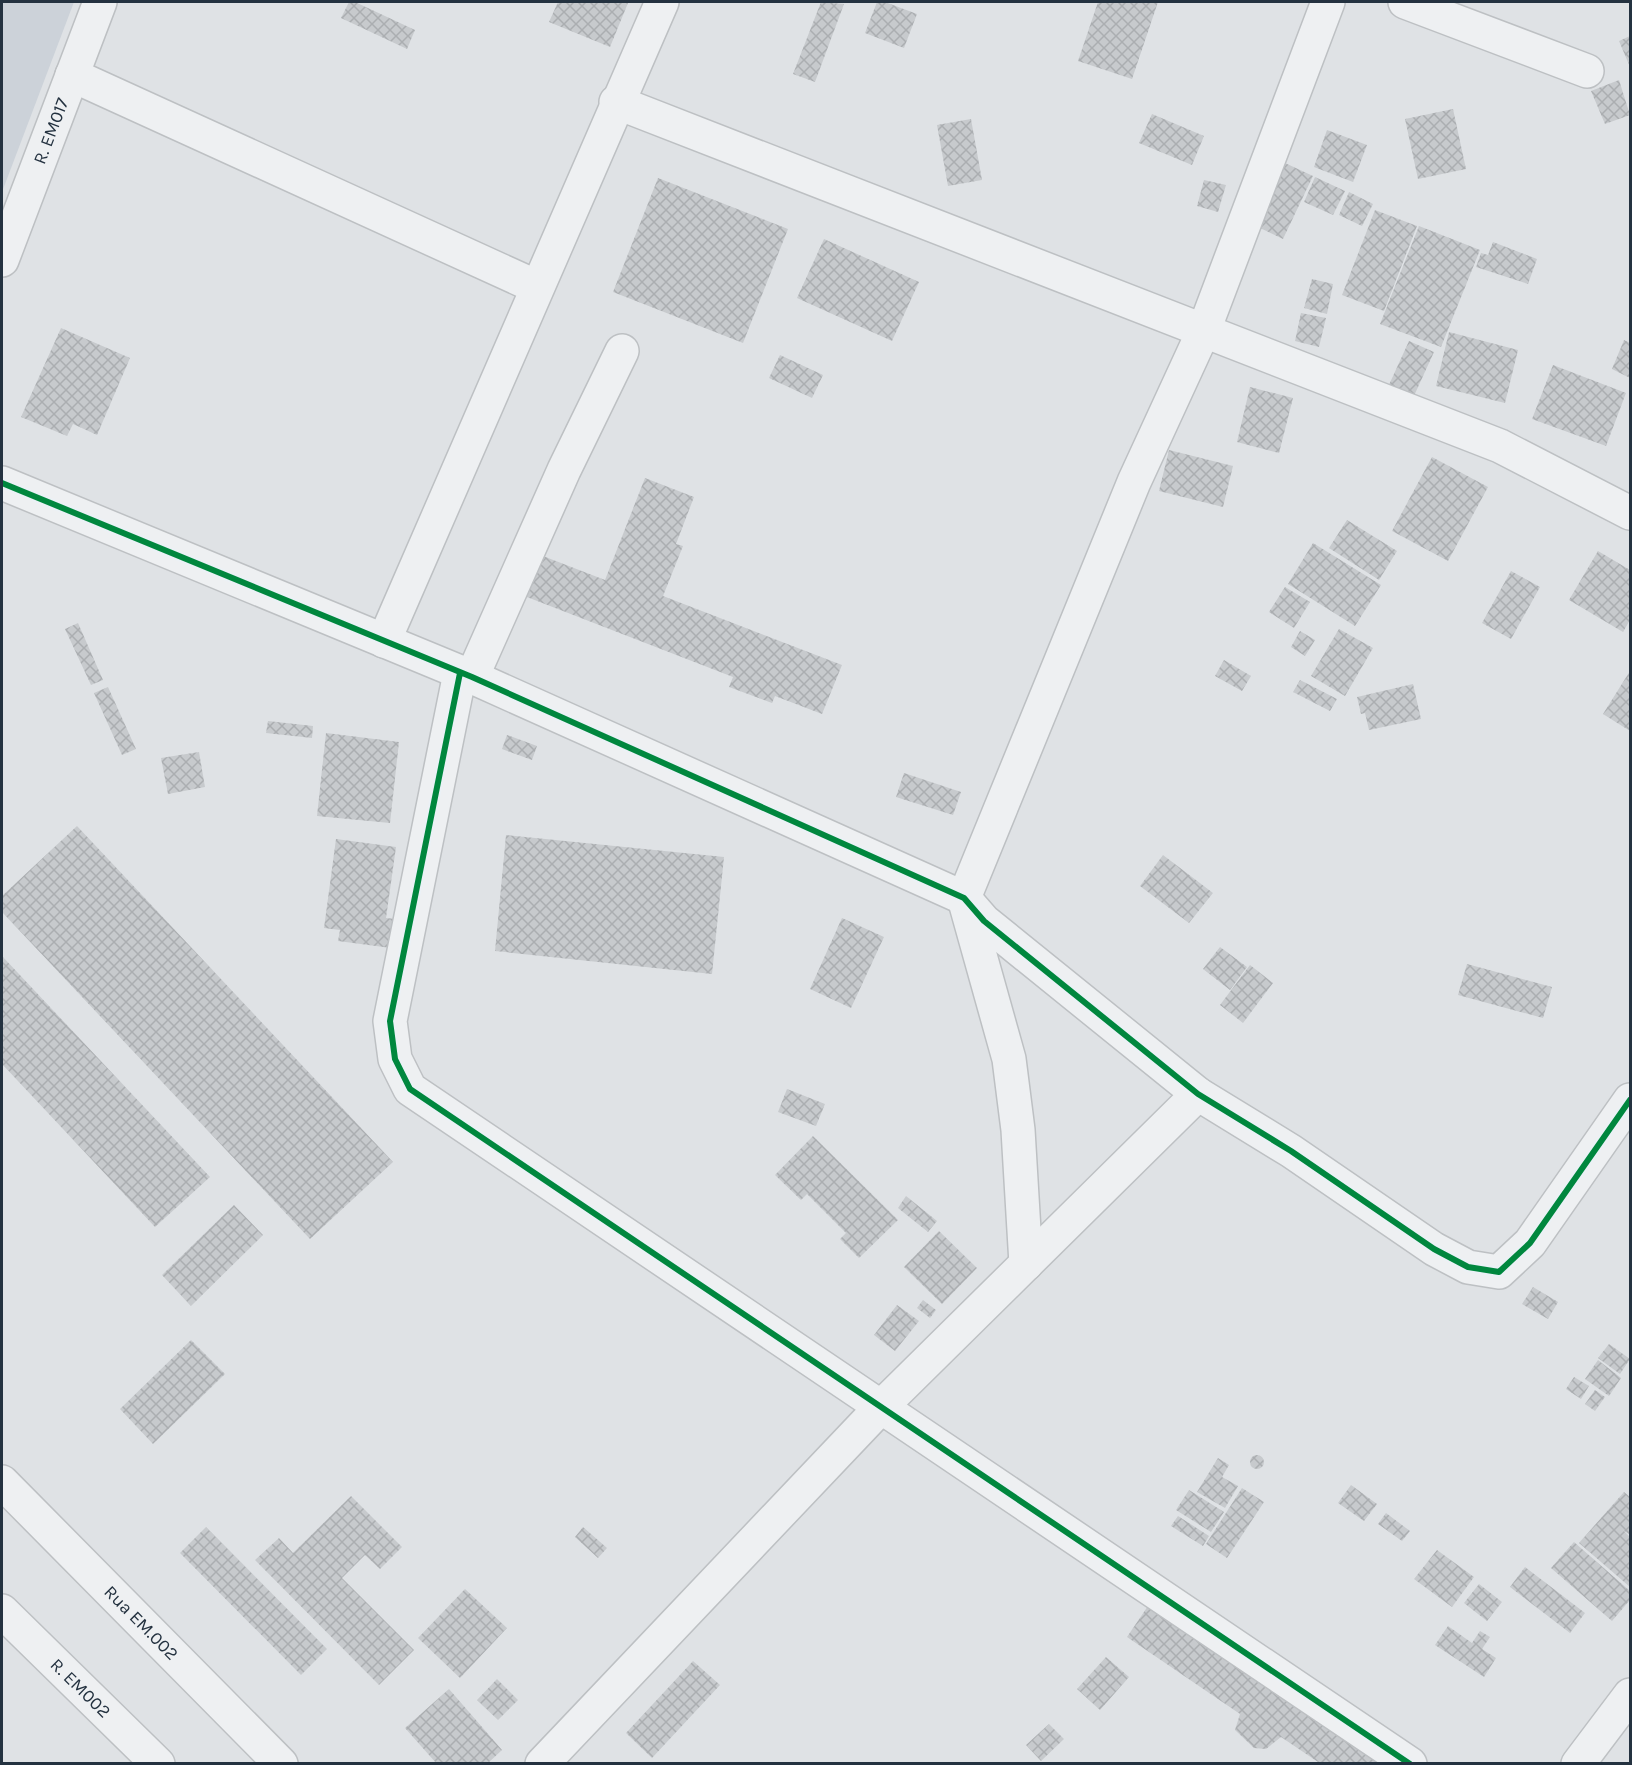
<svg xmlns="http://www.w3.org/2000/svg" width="1632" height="1765" viewBox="0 0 1632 1765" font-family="Karla,sans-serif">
  <defs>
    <pattern id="building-cross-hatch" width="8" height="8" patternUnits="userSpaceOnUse" patternTransform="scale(1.5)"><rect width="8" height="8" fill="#c7cacd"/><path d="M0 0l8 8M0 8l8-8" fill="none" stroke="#abaeb1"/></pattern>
  </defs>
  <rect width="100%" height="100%" fill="#dfe2e5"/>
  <path fill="#ccd2d9" d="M2,2h72l-72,190z"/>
  <path fill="url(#building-cross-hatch)" d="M349,2h6l60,28 -8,19 -66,-31z
    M558,2h66l4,1 -18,44 -61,-25z
    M821,2l23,2 -29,78 -22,-8z
    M877,2h8l32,12 -13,34 -39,-15z
    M1098,2h60l-26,77 -54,-18z
    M1630,36v31l-11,-26z
    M1619,80l11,35 -25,9 -14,-33z
    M1453,109l13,60 -48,10 -13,-60z
    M1152,114l52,22 -12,29 -53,-22z
    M971,119l11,61 -34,6 -11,-61z
    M1327,130l40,15 -14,37 -39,-15z
    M1285,163l28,13 -30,63 -27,-13z
    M1315,177l30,14 -12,24 -29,-13z
    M658,178l130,51 -45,114 -130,-51z
    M1204,180l22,5 -8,27 -21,-6z
    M1349,192l24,12 -11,22 -23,-11z
    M1375,210l42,16 -33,85 -42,-16z
    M1419,226l61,24 -39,97 -61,-23z
    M824,239l95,43 -27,59 -95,-43z
    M1493,242l44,17 -9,25 -52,-17 5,-14 7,2z
    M1312,279l21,5 -6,30 -23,-6z
    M1301,313l25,5 -7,29 -24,-6z
    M61,328l69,30 -33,77 -24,-11 -6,12 -46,-19z
    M1449,332l69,18 -13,53 -69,-17z
    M1624,340l6,3v35l-18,-9z
    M1409,341l25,11 -21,46 -25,-11z
    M780,355l43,20 -11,23 -43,-20z
    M1553,365l73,28 -20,53 -74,-27z
    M1250,387l43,11 -14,55 -42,-11z
    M1169,450l64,16 -10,41 -64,-16z
    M1432,457l56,30 -40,74 -56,-30z
    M645,478l49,19 -18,47 7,2 -20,50 179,69 -20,49 -47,-18 -3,7 -43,-16 4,-10 -219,-85 16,-41 75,29z
    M1347,520l50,31 -18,29 -50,-32z
    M1313,543l68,42 -26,41 -67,-42z
    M1598,551l32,19v50l-7,12 -54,-32z
    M1511,571l29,16 -29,52 -29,-16z
    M1285,587l25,15 -16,26 -25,-16z
    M78,623l25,57 -12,5 -26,-56z
    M1339,629l34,19 -28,48 -34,-20z
    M1300,631l15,9 -10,16 -14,-9z
    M1224,660l27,16 -9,15 -27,-15z
    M1630,671v60l-27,-17z
    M1300,680l37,19 -7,12 -37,-19z
    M1413,684l8,35 -52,11 -4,-17 -4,1 -4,-17z
    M108,687l28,62 -14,6 -28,-62z
    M268,721l45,5 -1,12 -46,-5z
    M326,733l73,9 -9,81 -73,-7z
    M507,735l30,11 -5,14 -30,-11z
    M199,752l6,35 -37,7 -7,-36z
    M904,773l57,19 -8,23 -57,-18z
    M77,826l316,336 -83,77 -308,-327v-16z
    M506,835l218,22 -12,117 -217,-23z
    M336,839l60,8 -10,71 10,1 -5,29 -53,-7 2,-11 -16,-2z
    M1163,855l50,38 -24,30 -49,-37z
    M842,918l42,19 -33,71 -41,-19z
    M1220,947l27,20 -17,23 -27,-21z
    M2,956l208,221 -55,50 -153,-163z
    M1467,964l85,23 -9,31 -85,-23z
    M1250,965l23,18 -30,40 -23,-18z
    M787,1089l38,15 -9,22 -38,-14z
    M813,1136l85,84 -39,38 -19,-19 6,-6 -39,-39 -6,6 -26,-25z
    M906,1196l31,25 -9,11 -30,-24z
    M234,1205l29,30 -72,71 -29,-31z
    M939,1231l38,37 -35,36 -38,-37z
    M1533,1287l25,15 -10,17 -26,-15z
    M923,1300l13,10 -6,8 -13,-10z
    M897,1305l22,16 -24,30 -21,-16z
    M191,1340l34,34 -72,70 -33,-35z
    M1609,1344l21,15 -10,15 -22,-16z
    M1598,1360l23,18 -12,18 -24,-17z
    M1574,1377l15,9 -8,13 -15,-10z
    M1595,1390l10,7 -10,14 -10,-7z
    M1250 1462a7 7 0 1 1 14 0a7 7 0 1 1-14 0Z
    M1218,1458l11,7 -7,12 16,9 -13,22 -28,-16z
    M1351,1485l26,19 -13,17 -26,-18z
    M1242,1488l22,14 -37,56 -21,-14z
    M1189,1490l35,22 -13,20 -35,-22z
    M1624,1492l6,5v38l-7,-5 7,7v50l-51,-44z
    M351,1496l51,51 -22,22 -15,-14 -23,23 72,72 -35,35 -124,-125 24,-22 14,15z
    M1386,1513l24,18 -8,10 -24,-17z
    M1178,1516l31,20 -6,10 -32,-20z
    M206,1527l121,122 -26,26 -121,-122z
    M583,1527l24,21 -9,10 -23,-21z
    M1574,1542l56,49v9l-18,21 -61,-53z
    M1437,1550l37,27 -22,30 -38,-28z
    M1525,1567l60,46 -15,20 -60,-46z
    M1479,1584l23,18 -15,19 -23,-18z
    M465,1589l42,39 -47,50 -42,-40z
    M1150,1603l239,161h-68l-40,-27 -15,12 -12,-1 -19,-18 5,-16 -113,-77z
    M1448,1626l24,17 8,-12 10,6 -8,12 14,9 -12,19 -49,-32z
    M1106,1657l23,20 -29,33 -23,-21z
    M693,1661l27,24 -68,73 -26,-25z
    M497,1679l21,21 -20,20 -21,-20z
    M449,1689l53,61 -15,14h-50l-32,-36z
    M1049,1724l15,15 -23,22 -15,-16z"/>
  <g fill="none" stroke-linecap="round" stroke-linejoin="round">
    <g stroke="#bdc0c3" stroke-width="36">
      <g id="minor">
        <path d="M1405,2l182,69"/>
        <path d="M72,75l465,212"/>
        <path d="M616,102l884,344 130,67"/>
        <path id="s1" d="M2,260l98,-258"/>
        <path d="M2,483l470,194 492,221 20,23 214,173 93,57 143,98 34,18 31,5 31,-29 100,-143"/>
        <path d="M384,641l278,-639"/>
        <path d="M460,673l-70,348 5,38 15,30 1000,675"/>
        <path d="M472,677l92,-207 58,-119"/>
        <path d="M1026,1264l-8,-134 -9,-71 -45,-161 170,-416 70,-152 124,-328"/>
        <path id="s2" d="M2,1482l279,282"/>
        <path id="s3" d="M2,1611l156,153"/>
        <path d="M542,1764l340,-358 316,-312"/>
        <path d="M1578,1764l52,-69"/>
      </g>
    </g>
    <use href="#minor" stroke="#eef0f2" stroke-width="33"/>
    <g stroke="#ebf1f6" stroke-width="10">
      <path id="cycleway" d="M2,483l470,194 492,221 20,23 214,173 93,57 143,98 34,18 31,5 31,-29 100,-143
        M460,673l-70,348 5,38 15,30 1000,675"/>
    </g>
    <use href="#cycleway" stroke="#00873e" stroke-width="6"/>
  </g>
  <g text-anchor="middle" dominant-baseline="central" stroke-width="5" stroke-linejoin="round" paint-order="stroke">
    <g font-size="18" fill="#243240" stroke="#ebf1f6">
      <text stroke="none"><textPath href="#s1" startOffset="138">R. EM017</textPath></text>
      <text stroke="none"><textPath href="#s2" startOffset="198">Rua EM.002</textPath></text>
      <text stroke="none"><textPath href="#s3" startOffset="110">R. EM002</textPath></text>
    </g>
  </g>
  <rect width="1632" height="1765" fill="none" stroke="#243240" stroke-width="6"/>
</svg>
